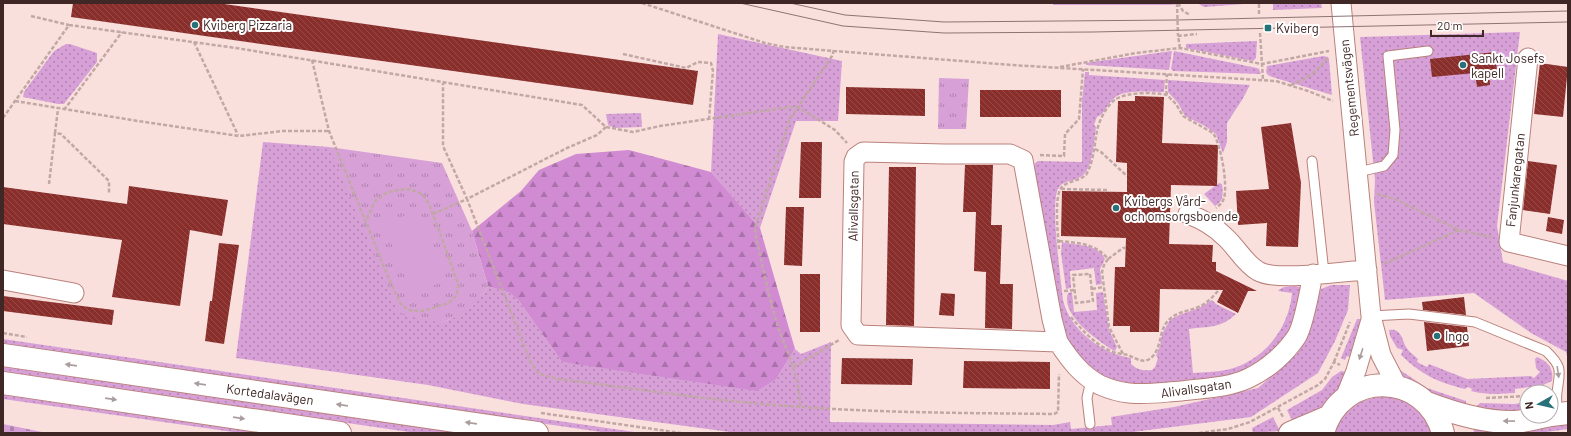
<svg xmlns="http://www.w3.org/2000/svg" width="1571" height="436" viewBox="0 0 1571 436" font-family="Barlow,sans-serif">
  <defs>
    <pattern id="grass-dots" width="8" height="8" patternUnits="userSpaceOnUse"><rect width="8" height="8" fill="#d7a1d8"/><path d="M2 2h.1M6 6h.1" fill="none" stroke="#b083af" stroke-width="1.8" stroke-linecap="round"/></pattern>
    <pattern id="forest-firs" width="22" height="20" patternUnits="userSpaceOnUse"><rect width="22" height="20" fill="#d08bd2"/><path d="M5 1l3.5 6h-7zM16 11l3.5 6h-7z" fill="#aa72aa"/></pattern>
    <pattern id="cemetery-stones" width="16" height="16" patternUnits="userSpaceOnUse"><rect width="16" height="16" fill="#d7a1d8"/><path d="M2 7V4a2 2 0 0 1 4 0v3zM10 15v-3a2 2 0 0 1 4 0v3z" fill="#b083af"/></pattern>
    <pattern id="park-tufts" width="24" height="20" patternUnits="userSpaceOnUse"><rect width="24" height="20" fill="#d7a1d8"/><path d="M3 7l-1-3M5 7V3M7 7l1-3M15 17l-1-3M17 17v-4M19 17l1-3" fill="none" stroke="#b083af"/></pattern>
    <pattern id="building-back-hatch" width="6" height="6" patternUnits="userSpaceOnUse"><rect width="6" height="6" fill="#892e2b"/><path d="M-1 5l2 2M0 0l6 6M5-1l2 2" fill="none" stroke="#954b48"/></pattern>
  </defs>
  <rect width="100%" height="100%" fill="#fae0dd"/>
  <path fill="url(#grass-dots)" d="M1053,3h205l-54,4 -7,-4 -28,2h-116z
    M1273,3h48l1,5 -49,2z
    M1520,32l-23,194 6,36 65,19v80l-2,-9 -35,-19 -57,-40 -89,7 -11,-98 1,-22 -15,-143z
    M718,34l124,27 -4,60h-42l-36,107 -49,-56z
    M1257,41l-1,17 -3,3 -67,-13v-4z
    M66,44h4l27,9v9l-33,42h-6l-35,-7 1,-5 30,-41z
    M1172,51l-3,19 -83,-5v-2l6,-1z
    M1174,51l83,17 2,1 2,5 -88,-3 -2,-2z
    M1323,56l5,1 1,2 3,36 -60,-18 -4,-2 -2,-3 1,-6z
    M1085,72h4v3l76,5 -1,12c-13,0 -40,-3 -50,6 -6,5 -10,17 -17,19l-3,8 2,2c-2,13 -3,38 -12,47 -7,8 -21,5 -26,15 -8,16 3,90 5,111 7,30 39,54 68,58v6c6,6 13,7 21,6l3,-3 3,-9 -2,-2 4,-10 2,-12 8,-14 9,-5 20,-7 13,-8 4,4 20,10c-16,15 -27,12 -47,15l4,44c11,-1 22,-1 33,-3 37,-8 63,-41 66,-77l-14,-2 1,-1c5,-5 16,-4 23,-3l-1,12 -12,32 -21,27 -31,18 -71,10 -46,-2 -32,-15 -20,-28 -5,-11 -4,-21 -25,-143 1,-3 3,-2 44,1v-61z
    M1168,80l82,5 -8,15 -15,23v19l-4,11 -7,-19 -11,-8 -20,-10 -7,-13 -10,-11z
    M641,113l1,14 -28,1 -6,-3 -2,-11z
    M263,142l66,5 112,176c24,-10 33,-14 47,-37l22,7 9,8 43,61 214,17 19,-30 6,5 30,-12 -1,80 223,3 17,-3 1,7 41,-4 -1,-8 63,-10 84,-19 40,-35 23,-64 10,-4h19l-2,25 -13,31 -17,32 -67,44 -126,16h-388l-214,-29 -95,-19 -192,-27z
    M1219,183l3,1c1,9 2,17 -7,22l-11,-12z
    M1062,242c15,4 35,1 43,17l-5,10 2,15 -6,1 -2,-17 -24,3 1,17 -5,1 -5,-36z
    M1072,292l2,20 23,-2 -1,-17 7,-1 6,38 8,17 -2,4c-16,-9 -55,-36 -47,-58z
    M1357,319h4l-8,39 -6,-2 -2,4 -4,-2z
    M1389,330c12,-2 13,9 17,17 3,5 8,8 12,12l-1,3 10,5 2,-3 38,15 64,-3 3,2 6,-6 -4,-4 -1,-9 2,-2c11,4 17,12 15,24l-9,4 -28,4v4c-15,1 -29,2 -44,-2l1,-2 -4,-2 -3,2c-28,-7 -43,-14 -64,-34l2,-5 -6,-2 -7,-12z
    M3,339l638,94h-33l-583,-85 -22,-4z
    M3,365l464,68h-51l-413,-60z
    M1397,368l30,20 39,13v7l-10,-1 -52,-28z
    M1341,371l5,1 -9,19 -12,14 -31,20 -7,-15 35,-20 10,-13z
    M3,394l271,39h-34l-237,-34z
    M1388,396c26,5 33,14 46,37h-100c10,-26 26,-35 54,-37z
    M1527,402v11l-18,2 -33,-8 4,-4 34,1z
    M1273,417l7,14 -27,2 -1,-5z
    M1568,423v6l-29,4h-65l-1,-9z"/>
  <path fill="url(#forest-firs)" d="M629,150l82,22 49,56 35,121 -19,30 -19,12 -195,-29 -43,-61 -9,-8 -22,-7 -16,-55 49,-40 18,-21 37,-16z"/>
  <path fill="url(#cemetery-stones)" d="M3,424l44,9h-44z"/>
  <path fill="url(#park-tufts)" d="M939,78l30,1 -3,50h-28z
    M329,147l113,16 30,68 16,55 -9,14 -14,13 -24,10 -42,-9z"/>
  <path fill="#d7a1d8" d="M418,210l29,70 -35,14 -28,-70z"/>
  <path fill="url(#building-back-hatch)" d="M73,3h144l481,68 -5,34 -622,-88z
    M1495,52l2,19 -8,1 1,13 -13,2 -2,-14 -43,4 -2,-18z
    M1540,63l28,4 -5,50 -29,-3z
    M846,87l79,2v27l-79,-2z
    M980,90h81v27h-81z
    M1135,96l29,1 -2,46 56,2 -1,41 -46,-1 -2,59 44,1 -1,17h4v9l41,20h-9l-10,22 -21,-11 6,-12 -63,-1 -1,43h-29v-6h-17l2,-59h10l1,-29 -65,-2 1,-45 65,1v-29l-11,-1 2,-61h17z
    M1291,123l10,60 -3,64 -32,-1 1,-23 -29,2 -2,-34 33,-2 -8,-62z
    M801,142h21l-1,56h-22z
    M1528,161l29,4 -7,49 -27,-4z
    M965,165h28l-2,60h11l-2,59h13l-1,45 -27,-1 1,-56 -12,-1 2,-59h-13z
    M889,167h27l-2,159 -28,-1z
    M129,186l99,14 -6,36 -32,-6 -10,76 -68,-9 10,-57 -119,-16v-37l124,17z
    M786,207h18l-2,59 -18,-1z
    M1548,217l16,3 -2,14 -16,-3z
    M219,243l20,2 -15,99 -19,-3 5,-40h2z
    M800,274h20v58h-20z
    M941,293l14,1 -1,22 -15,-1z
    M3,296l111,14 -2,15 -109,-14z
    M1464,297l2,18 -43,-5 -1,-8z
    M1424,322l43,5 2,19 -42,5z
    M842,358l71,1 -1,26 -71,-1z
    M964,361l86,1v27l-87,-1z"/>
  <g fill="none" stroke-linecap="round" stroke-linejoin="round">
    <g stroke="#ba817b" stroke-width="11">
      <path id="service" d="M1312,161l12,112
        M1358,172l26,-6 9,-11 2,-25 -7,-74 40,-5
        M1371,316l38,-2 66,8 71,29c17,16 14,20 11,41 -1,7 0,15 1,22
        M1090,424l-3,-26 4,-18"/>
    </g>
    <g stroke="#ba817b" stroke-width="21">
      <path id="minor" d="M1341,3l30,313 10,39 16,31
        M1528,58l-19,184 59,14
        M863,152l81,2h66l13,6 29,159 6,23 -200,-7 -7,-10 3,-163 2,-5z
        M1188,214c14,5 25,11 36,22 12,10 20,27 34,35 18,11 85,0 109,-1
        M3,280l71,13
        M1058,342c12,18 23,33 42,43 9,4 19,7 29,8 18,2 35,-1 52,-2 23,-3 47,-3 68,-13 19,-9 37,-25 48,-42 7,-12 13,-47 16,-62
        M1345,398l11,-27 15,-51"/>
    </g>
    <g stroke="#ba817b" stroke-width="24">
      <path id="secondary" d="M3,355l534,78
        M3,383l337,50
        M1427,403c26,10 56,19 84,19 12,0 25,-4 36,-6
        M1551,415l17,-2
        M1290,433l40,-17
        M1323,433c17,-64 103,-63 120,0"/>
    </g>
    <path stroke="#c2a8a5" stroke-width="2.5" stroke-dasharray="4 2" stroke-linecap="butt" d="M642,3l123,40 19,4 228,18 264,16 32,10 25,10
      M1177,3l1,33
      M1178,3l5,8 7,4
      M1259,14v-11
      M31,16l38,9
      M1260,33l3,47
      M194,42l44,93
      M1180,48l-2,-12 19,-2
      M834,50l-2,6 -34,51 37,23 12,13
      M623,54l63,14 12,-6 13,1 2,8 -4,48
      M312,60l17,71 57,141 14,31 8,7 15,1 26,-8 8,-8 1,-11 -18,-51 -11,-29 -7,-10 -12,-5 -12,1 -12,3 -11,8 -9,20
      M1060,67l76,-14 44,-5 82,16 67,-13
      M1291,85c15,-6 27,-14 37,-28
      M1167,95l-1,-5 1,-16
      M15,101l123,20 101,15 44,-5h46
      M64,110l58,-78
      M3,118l66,-93 167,23 346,57 24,22 27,5 27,-6 130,-19h8l-8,12 -35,109 1,9c7,30 13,61 22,90 10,27 22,51 22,80
      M606,127l-9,8 -30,13 -100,51 63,162 9,13 19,5c81,10 162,23 244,28 84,6 168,6 252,7l4,-2 1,-38
      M55,133l3,-24
      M1095,149l6,3 26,24
      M1040,155l24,1 1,-22 14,-15 4,-50
      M49,184l6,-51 6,1 48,47v12
      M1061,189l47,1
      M1377,194l18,5 64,31 32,7
      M433,214l34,-15 -24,-53v-63
      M1059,241c19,2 36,2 49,18l15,-11h3
      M1059,249c-1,-12 -5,-52 2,-61 6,-7 18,-7 25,-13 8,-14 8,-29 11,-44 2,-11 10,-26 19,-32 11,-7 39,-7 51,-4l9,9 7,12 30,17c8,11 15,52 11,65 -2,5 -4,7 -8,10
      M1108,259l-4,6 -2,7 7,55 14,27
      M1384,264l75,-34
      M1090,274l3,27 -17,2 -3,-28z
      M1092,289l12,-2
      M1064,291l11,-1
      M1071,317c12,14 26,30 45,36 4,1 8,1 12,2 9,4 17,10 25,1 10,-12 5,-28 18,-38 7,-6 17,-7 25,-10 9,-3 16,-10 22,-17
      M3,333l24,4
      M1334,362l16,-40
      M794,367l45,-27
      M1486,398l41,-2
      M1278,408l5,9
      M541,413l140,20
      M1199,433l29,-4 22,-7 68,-37 7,-6 9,-17 6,3"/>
    <use href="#service" stroke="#fff" stroke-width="9"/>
    <use href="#minor" stroke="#fff" stroke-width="19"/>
    <use href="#secondary" stroke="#fff" stroke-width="22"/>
    <path stroke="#8d7472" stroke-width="1" d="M740,3l103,23 101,7 149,-1 475,-10
      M790,3l55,12 99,7 233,-2 391,-9"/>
  </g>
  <defs><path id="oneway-solid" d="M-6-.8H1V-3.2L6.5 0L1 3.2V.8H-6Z"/></defs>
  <g fill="#a99e9d">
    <use href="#oneway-solid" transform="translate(1361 354) rotate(108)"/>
    <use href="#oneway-solid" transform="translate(71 365) rotate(-172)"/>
    <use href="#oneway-solid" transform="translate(1558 372) rotate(82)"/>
    <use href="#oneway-solid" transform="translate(200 384) rotate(-172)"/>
    <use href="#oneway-solid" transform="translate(111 399) rotate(8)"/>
    <use href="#oneway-solid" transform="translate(342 405) rotate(-172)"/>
    <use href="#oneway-solid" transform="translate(239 418) rotate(8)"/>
    <use href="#oneway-solid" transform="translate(1509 421) rotate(-179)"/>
    <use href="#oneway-solid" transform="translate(471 423) rotate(-172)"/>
  </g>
  <g fill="#277179" stroke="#fff" stroke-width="1.5">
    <circle cx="195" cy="25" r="4"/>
    <rect x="1264" y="24" width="8" height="8" rx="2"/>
    <circle cx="1463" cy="65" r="4"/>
    <circle cx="1116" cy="208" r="4"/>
    <circle cx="1437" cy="336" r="4"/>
  </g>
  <g text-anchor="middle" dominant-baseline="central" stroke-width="4" stroke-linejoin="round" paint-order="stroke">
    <g font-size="13" fill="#3f2725" stroke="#fff" text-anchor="start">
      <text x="203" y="25">Kviberg Pizzaria</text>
      <text x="1276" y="28">Kviberg</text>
      <text x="1471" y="58">Sankt Josefs<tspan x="1471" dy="15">kapell</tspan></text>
      <text x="1124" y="201">Kvibergs Vård-<tspan x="1124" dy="15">och omsorgsboende</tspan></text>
      <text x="1445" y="336">Ingo</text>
    </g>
    <g font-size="13" fill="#3f2725" stroke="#fff">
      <text transform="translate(1349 88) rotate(-96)">Regementsvägen</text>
      <text transform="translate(1515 180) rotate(-84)">Fanjunkaregatan</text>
      <text transform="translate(853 206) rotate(-89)">Alivallsgatan</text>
      <text transform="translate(1196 388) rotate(-8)">Alivallsgatan</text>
      <text transform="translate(270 394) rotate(8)">Kortedalavägen</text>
    </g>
  </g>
  <rect width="1571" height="436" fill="none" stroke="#3f2725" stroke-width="8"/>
  <g transform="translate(1539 404) rotate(262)"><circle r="19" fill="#ffffff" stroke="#b2a9a8"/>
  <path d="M0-3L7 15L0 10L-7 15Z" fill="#277179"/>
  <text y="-6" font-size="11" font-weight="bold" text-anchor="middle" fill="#3f2725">N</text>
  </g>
  <path d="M1431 30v6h52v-6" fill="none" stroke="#3f2725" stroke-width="2"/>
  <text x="1437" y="30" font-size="12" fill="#3f2725" stroke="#ffffff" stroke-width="3" paint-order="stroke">20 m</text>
</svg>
